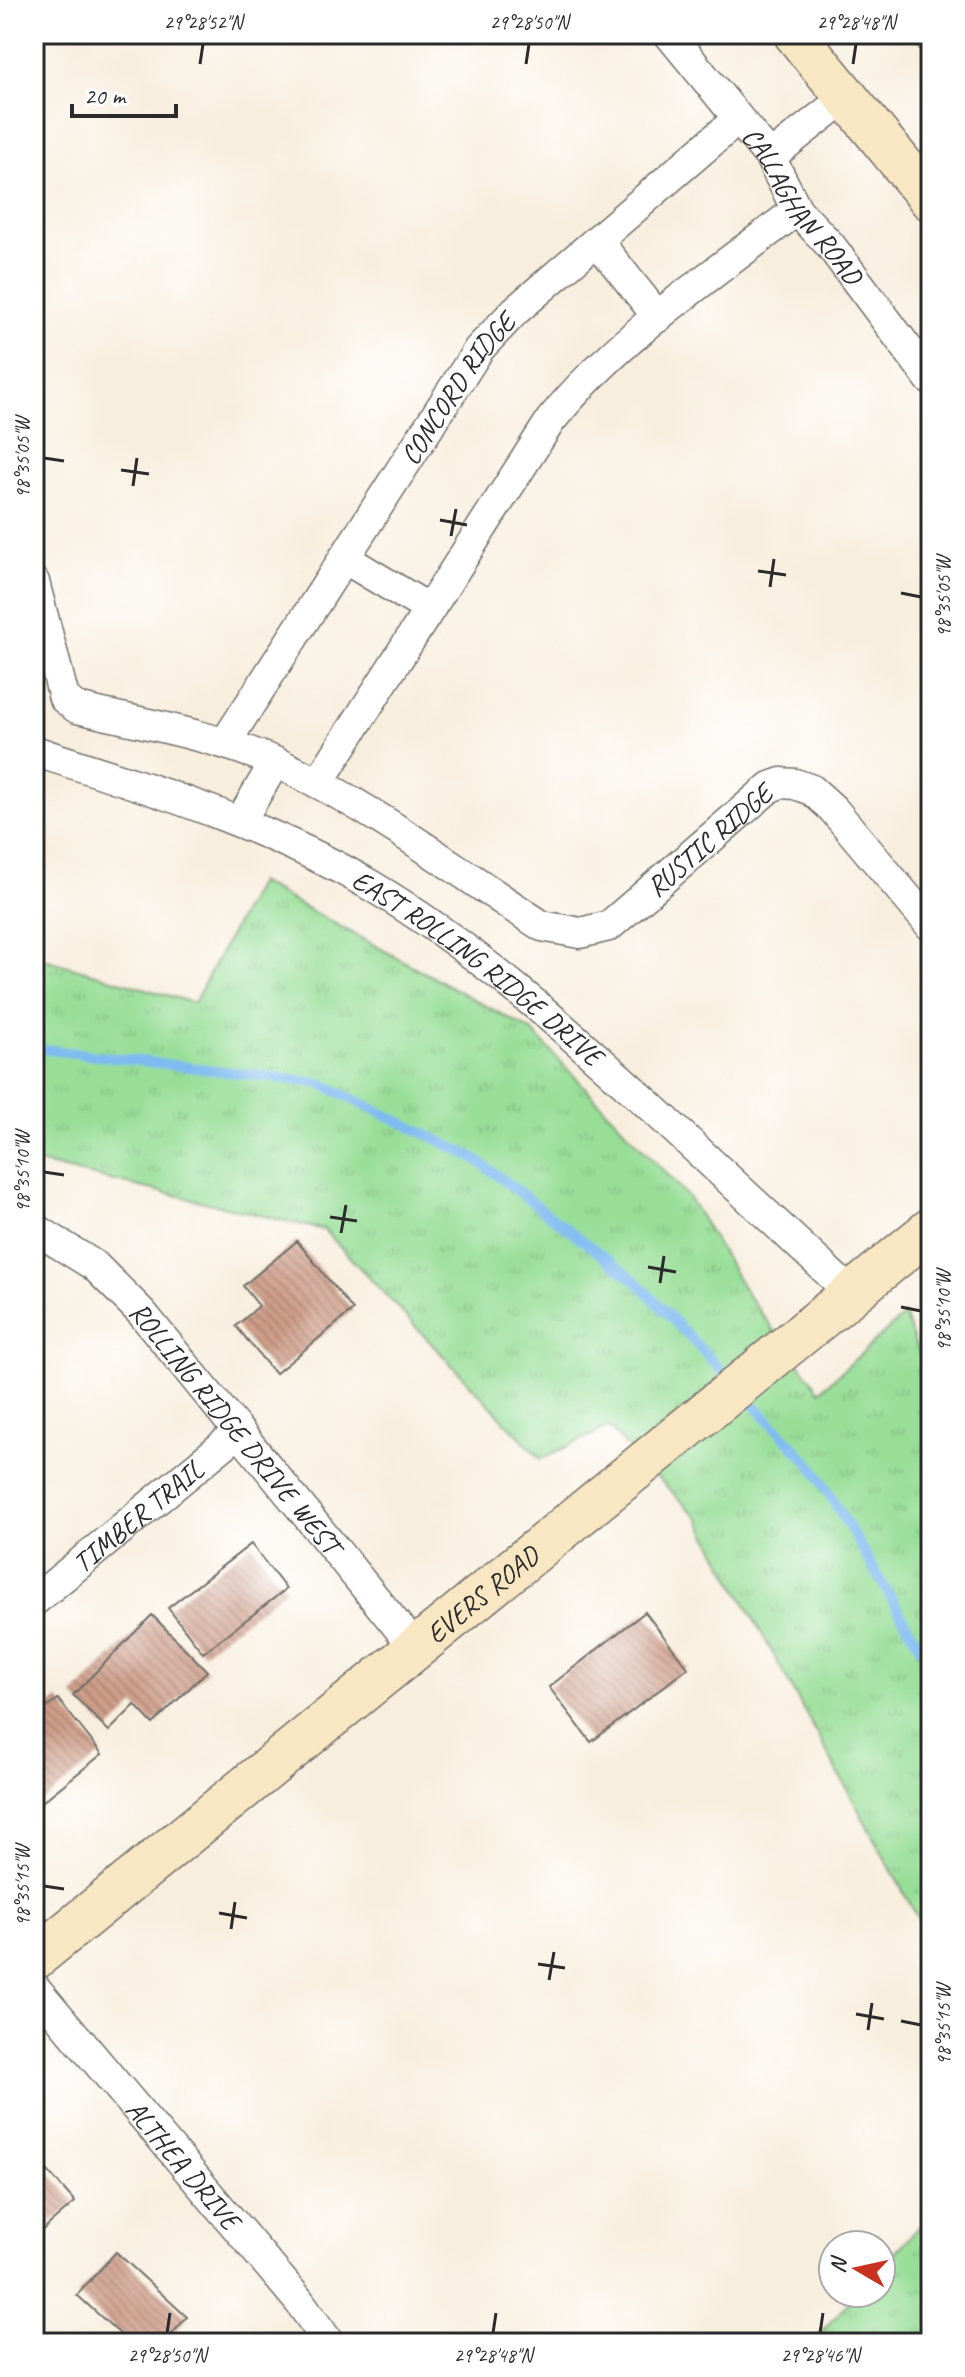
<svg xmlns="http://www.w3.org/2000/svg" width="965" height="2377" viewBox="0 0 965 2377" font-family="Caveat,sans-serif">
  <defs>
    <pattern id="grass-tufts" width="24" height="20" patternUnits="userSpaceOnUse" patternTransform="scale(2)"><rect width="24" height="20" fill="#98de97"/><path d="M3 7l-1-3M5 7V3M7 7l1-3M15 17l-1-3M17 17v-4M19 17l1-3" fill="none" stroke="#83bf82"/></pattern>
    <pattern id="building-back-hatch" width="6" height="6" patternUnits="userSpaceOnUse" patternTransform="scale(2)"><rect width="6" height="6" fill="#ce9d88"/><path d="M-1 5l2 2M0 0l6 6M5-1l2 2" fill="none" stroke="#a7806f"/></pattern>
  </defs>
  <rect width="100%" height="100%" fill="#fff"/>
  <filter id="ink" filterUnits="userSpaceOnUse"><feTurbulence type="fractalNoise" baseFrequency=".0125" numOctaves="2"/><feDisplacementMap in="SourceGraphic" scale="16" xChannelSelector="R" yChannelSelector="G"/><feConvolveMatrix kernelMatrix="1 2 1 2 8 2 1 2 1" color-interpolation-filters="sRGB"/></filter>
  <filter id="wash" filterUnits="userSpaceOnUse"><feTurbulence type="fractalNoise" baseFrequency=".006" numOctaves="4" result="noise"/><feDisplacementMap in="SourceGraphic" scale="32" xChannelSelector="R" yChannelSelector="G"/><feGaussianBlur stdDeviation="1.8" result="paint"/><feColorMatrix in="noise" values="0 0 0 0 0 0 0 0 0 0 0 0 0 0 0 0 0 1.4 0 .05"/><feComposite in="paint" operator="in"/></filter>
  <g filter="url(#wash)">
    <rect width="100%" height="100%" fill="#f8eede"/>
    <path fill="url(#grass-tufts)" stroke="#628461" stroke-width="2" d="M258,882l274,149 157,167 60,99 71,94 84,-76 27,69v558l-232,-423 -91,-92 -67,32 -217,-229 -290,-68v-206l160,47z
      M931,2214v129h-120l46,-50h24v-25z"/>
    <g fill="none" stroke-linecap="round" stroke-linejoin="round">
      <path stroke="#7fbaf1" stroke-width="10" d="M34,1048l286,35 153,74 164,125 95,100
        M743,1393l70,74 118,198"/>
    </g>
    <g id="blocks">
      <path fill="url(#building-back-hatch)" d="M297,1241l56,69 -78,64 -39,-48 23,-20 -16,-20z
        M251,1544l35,45 -83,64 -35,-45z
        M645,1612l43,56 -97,74 -42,-55z
        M152,1615l55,56 -54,53 -18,-19 -26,26 -36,-36z
        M58,1699l44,55 -64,51 -4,-5v-82z
        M34,2155l41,47 -36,31 -5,-6z
        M116,2252l71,65 -23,26h-34l-53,-48z"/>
    </g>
  </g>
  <g filter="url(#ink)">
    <use href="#blocks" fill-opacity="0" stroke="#736f6a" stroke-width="2"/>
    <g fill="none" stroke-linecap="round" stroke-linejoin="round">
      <g stroke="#736f6a" stroke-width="17">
        <path id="lane" d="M914,34l17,15"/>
      </g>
      <g stroke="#736f6a" stroke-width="33">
        <g id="street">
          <path id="s1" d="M669,34l101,123 27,53 33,35 101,135"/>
          <path d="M770,157l76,-60"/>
          <path d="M598,242l60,75"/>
          <path d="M344,558l85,51"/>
          <path id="s2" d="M34,582l30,116 13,10c67,16 137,27 200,55 92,41 180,108 265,163l38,7 29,-7 161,-139 11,-4 14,1 17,6 21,19 98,117"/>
          <path id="s3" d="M225,743l254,-394 36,-38 223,-192"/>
          <path id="s4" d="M34,751c115,37 231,73 336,134 103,61 191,140 279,220 68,63 136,126 203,189"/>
          <path d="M318,783l233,-363c68,-84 161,-144 246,-210"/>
          <path d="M240,822l35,-60"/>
          <path id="s5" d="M34,1228l61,38 47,47 275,337"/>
          <path id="s6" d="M34,1601l205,-169"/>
          <path id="s7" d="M34,1987l265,314 30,42"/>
        </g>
      </g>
      <g stroke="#736f6a" stroke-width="45">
        <g id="secondary">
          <path d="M795,34l136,166"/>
          <path id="s8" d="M34,1959l897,-730"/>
        </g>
      </g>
      <use href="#lane" stroke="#fff" stroke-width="14"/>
      <use href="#street" stroke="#fff" stroke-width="30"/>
      <use href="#secondary" stroke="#f9e7c3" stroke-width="42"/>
    </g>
  </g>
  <path fill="none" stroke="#2b2b2b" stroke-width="3" d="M200,64l3,-20M526,64l3,-20M853,64l3,-20M44,458l20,3M121,470l28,4M133,486l4,-28M440,520l27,5M451,536l5,-27M758,571l28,4M770,587l4,-28M901,593l20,4M44,1172l20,3M330,1217l27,4M341,1233l5,-28M648,1267l28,5M660,1283l4,-27M901,1307l20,4M44,1886l20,3M219,1913l28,5M231,1929l4,-27M538,1964l27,4M549,1980l5,-28M856,2014l28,5M901,2021l20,4M868,2030l4,-27M167,2333l3,-20M493,2333l3,-20M820,2333l3,-20"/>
  <g text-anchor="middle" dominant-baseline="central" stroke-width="8" stroke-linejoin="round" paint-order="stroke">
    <g font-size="28" fill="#2b2b2b" stroke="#fff">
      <text stroke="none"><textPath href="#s1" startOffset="218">CALLAGHAN ROAD</textPath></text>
      <text stroke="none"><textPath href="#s3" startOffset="424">CONCORD RIDGE</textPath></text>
      <text stroke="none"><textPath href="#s2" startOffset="856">RUSTIC RIDGE</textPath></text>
      <text stroke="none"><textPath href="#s4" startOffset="498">EAST ROLLING RIDGE DRIVE</textPath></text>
      <text stroke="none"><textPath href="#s5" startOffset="286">ROLLING RIDGE DRIVE WEST</textPath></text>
      <text stroke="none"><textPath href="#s6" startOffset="134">TIMBER TRAIL</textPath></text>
      <text stroke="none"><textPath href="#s8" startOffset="578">EVERS ROAD</textPath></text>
      <text stroke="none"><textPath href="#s7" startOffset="232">ALTHEA DRIVE</textPath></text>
    </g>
  </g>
  <rect width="965" height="2377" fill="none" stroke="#fff" stroke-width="88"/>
  <g transform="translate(857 2269) rotate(279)"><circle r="38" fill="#ffffff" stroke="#aaaaaa" stroke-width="2"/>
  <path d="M0-6L14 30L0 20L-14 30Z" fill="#c8321e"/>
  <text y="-12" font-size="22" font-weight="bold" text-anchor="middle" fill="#2b2b2b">N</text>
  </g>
  <path d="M72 104v12h104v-12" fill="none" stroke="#2b2b2b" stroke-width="4"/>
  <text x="84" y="104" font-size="24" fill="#2b2b2b" stroke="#ffffff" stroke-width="6" paint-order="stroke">20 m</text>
  <rect x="44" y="44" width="877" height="2289" fill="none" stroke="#2b2b2b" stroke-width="3"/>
  <g font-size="20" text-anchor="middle" fill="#2b2b2b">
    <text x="203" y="29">29°28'52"N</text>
    <text x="529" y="29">29°28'50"N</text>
    <text x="856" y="29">29°28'48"N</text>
    <text transform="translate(22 458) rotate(-90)" y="7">98°35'05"W</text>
    <text transform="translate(943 597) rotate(-90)" y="7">98°35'05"W</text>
    <text transform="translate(22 1172) rotate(-90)" y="7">98°35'10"W</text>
    <text transform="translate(943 1311) rotate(-90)" y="7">98°35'10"W</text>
    <text transform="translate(22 1886) rotate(-90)" y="7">98°35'15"W</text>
    <text transform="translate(943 2025) rotate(-90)" y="7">98°35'15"W</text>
    <text x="167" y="2362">29°28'50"N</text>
    <text x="493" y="2362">29°28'48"N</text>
    <text x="820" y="2362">29°28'46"N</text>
  </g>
</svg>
